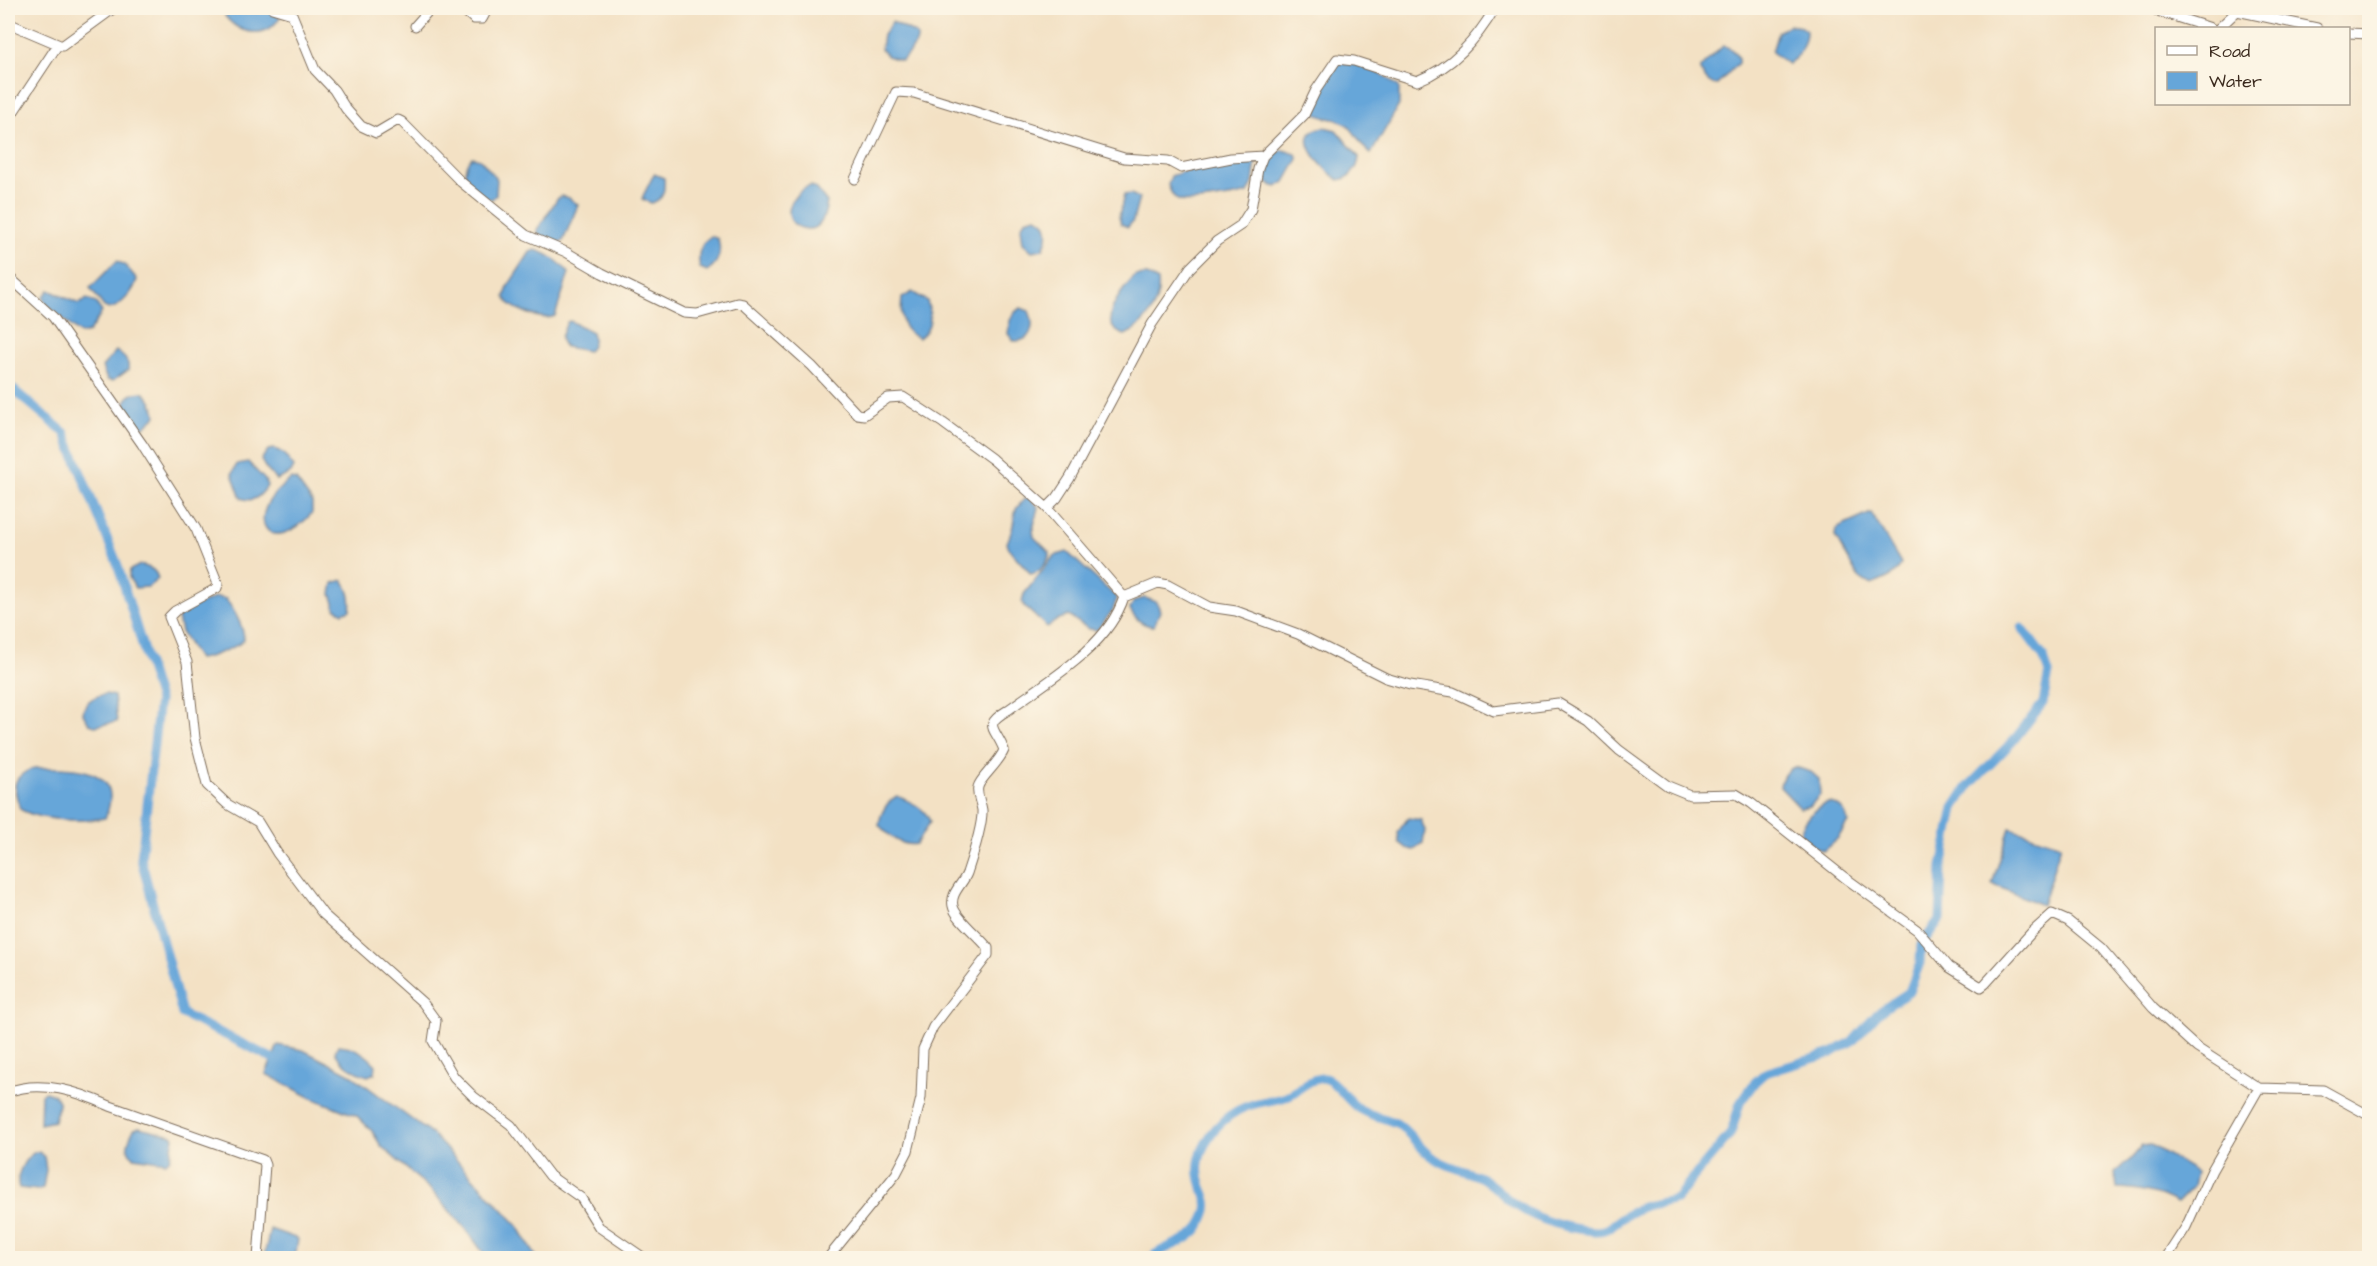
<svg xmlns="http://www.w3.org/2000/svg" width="2377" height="1266" viewBox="0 0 2377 1266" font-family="'Architects Daughter',sans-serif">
  <rect width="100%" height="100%" fill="#fcf5e5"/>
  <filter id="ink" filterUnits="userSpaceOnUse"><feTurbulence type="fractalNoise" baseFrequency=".0167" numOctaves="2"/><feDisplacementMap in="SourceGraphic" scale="12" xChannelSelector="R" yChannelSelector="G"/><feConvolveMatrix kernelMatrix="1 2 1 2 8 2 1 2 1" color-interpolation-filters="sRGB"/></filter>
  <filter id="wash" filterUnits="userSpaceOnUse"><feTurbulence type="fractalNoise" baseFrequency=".008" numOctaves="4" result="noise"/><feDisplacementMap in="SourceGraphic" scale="24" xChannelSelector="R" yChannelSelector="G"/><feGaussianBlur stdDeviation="1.35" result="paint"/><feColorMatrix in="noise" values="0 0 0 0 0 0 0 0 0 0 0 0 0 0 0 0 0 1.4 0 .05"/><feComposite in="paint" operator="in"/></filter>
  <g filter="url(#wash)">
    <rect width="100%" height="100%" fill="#f3e1c4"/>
    <path fill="#66a6d9" stroke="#50687c" stroke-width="1.5" d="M228,8c17,0 38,-2 52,9 -14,23 -40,18 -55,-1z
      M892,22l24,12c5,10 -8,18 -14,27l-15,-5 -6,-7 2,-14z
      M1789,25l13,2 4,4c0,12 -7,26 -18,33l-16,-12 6,-20z
      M1723,46c8,1 16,9 15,17l-21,22c-8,0 -12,-8 -17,-14v-3z
      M1338,62c21,0 46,11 61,25v18l-28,49c-11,-7 -14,-22 -25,-30 -9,-7 -22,-4 -31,-11l9,-27z
      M1324,127l12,3 23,27c-1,12 -8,21 -20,23 -15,-9 -51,-47 -15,-53z
      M1283,150l13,4 2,5 -13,23 -8,5c-27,-7 -12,-30 6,-37z
      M472,157l8,2 17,20 -1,16 -4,4 -8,-1 -18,-17c-2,-8 -1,-18 6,-24z
      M1256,160l-3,23 -5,10c-12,3 -61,12 -70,7 -6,-3 -8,-10 -10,-15l3,-9c27,-10 57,-14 85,-16z
      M654,174l10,4c1,12 0,22 -13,25l-9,-4 1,-3z
      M811,186l6,3 10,13c-2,15 -6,31 -25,26 -4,-1 -9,-4 -11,-8 -7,-14 8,-32 20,-34z
      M1131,194l8,4 -6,23 -5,6 -7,-3 -2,-7 5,-22z
      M562,196l7,2 9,7 -15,36 -3,2 -20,-6 -3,-7 20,-31z
      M1036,217c15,5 13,20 7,32l-11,2 -9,-8 -2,-16 4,-7z
      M711,236l7,3c4,14 1,24 -11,32l-7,-3c-3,-13 -1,-24 11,-32z
      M535,250c13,3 27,14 34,23l-14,43c-11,6 -46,-7 -50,-19l3,-11 19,-29 3,-5z
      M117,261l8,4 12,14c-2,11 -16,28 -28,30l-5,-2 -14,-19z
      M1147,275l11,6c3,22 -13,45 -33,54 -32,-10 -4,-44 10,-59z
      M49,290l30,14 8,-5 9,4 6,9 -13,20 -9,2 -34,-30 -3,-7z
      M912,292l15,9c4,14 6,27 -8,37 -18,-6 -19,-23 -17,-40z
      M1021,308l8,3c6,13 4,31 -15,30l-6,-7c1,-12 2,-20 13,-26z
      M570,321l22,11c2,7 2,14 -4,19l-23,-4 -3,-4 -1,-6 6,-15z
      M116,351c7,5 14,10 12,19l-15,11 -6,-1 -5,-13z
      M142,392c7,4 14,16 14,24l-12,11c-16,1 -33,-33 -2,-35z
      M275,449l8,4 11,14 -3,6 -14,7 -11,-11 -5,-9 7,-10z
      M248,462l18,19 1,5c-7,11 -14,17 -26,12l-9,-24 5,-10z
      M291,479l5,1 16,22v11c-42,48 -74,4 -21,-34z
      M1026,497l5,2 7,8 -5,23 1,7 16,16c-2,9 -9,19 -19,21l-22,-25 -2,-6 5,-13 4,-21z
      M1871,513l30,50c-4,13 -18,17 -30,22l-13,-8 -23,-41 1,-7z
      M1067,552l50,46 -4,12 -16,20 -8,-1 -20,-13 -10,3 -12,8 -22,-20 -3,-5 2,-8 30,-38z
      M140,565c9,2 16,4 18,14l-10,8 -13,1 -6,-11 1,-7z
      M343,580c6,10 9,18 7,30l-7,3 -7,-4 -5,-15 2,-11z
      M216,597l10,2c7,10 18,28 18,41 -5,6 -37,19 -46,19l-17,-27 -3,-14 5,-6z
      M1145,598l12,4 3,9 -6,15c-11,0 -20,-8 -24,-17l4,-8z
      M106,694l8,2 3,26 -22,4 -6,-2 -6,-10c1,-13 11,-18 23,-20z
      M1795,767l16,5 8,7 1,16 -10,11 -10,2 -20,-21c1,-9 6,-17 15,-20z
      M34,768c25,-1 79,-3 76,32 -1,7 -2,12 -5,18 -22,4 -66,3 -85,-9 -6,-22 -11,-31 14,-41z
      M897,796c12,5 29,12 33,26l-14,22c-15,3 -27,-8 -37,-19 1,-11 8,-24 18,-29z
      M1828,803c12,1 18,8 20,19l-10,16 -15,13 -10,-5 -13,-11c2,-13 16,-28 28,-32z
      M1408,818l13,2 4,10 -2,13 -9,7 -6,-1 -9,-7 -1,-10z
      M2010,828l51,17 -19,60 -50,-21z
      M278,1045l25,5 47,24 84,62 84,90 19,32h-50l-21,-29 -35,-39 -50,-44 -9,-15 -15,-15 -45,-18 -46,-24z
      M338,1045c16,1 27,8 38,20l-1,8 -7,3c-11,-3 -28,-13 -33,-24z
      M45,1092l9,3 5,6 -5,20 -14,3 1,-30z
      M139,1127l33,8 2,3 -4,20 -4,4 -32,-5c-11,-7 -5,-18 0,-28z
      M2151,1145l45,27 -3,15 -16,16c-20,-11 -38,-14 -60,-15l-2,-16 16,-13 11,-13z
      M35,1152h4l5,4 2,14 -3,18 -5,2 -19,-2c-4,-12 5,-30 16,-36z
      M270,1229l28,10 -3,19h-29l-2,-1z"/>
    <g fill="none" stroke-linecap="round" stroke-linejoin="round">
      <path stroke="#66a6d9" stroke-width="9" d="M8,385l57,48 52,130 42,137 -18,159 41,155 100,49
        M1151,1258c14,-14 38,-14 49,-32 16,-27 2,-28 -1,-51 -3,-19 9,-40 23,-53 10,-10 26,-17 40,-20 9,-2 17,-2 26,-6 11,-6 23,-19 36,-18 11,2 23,23 34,30 11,8 25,9 38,15 9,4 24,26 36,34 15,10 33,13 50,21 13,8 23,20 35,28 22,15 52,23 78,25 12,1 18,-7 27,-13 22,-15 31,-13 55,-19l14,-19 40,-47 9,-30 15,-21 10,-9 67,-20 22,-13 25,-28 30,-20 11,-29 1,-18 19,-26 2,-52 12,-59 13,-20 46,-47 30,-38 6,-30 -6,-17 -21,-28"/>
    </g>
  </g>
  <g filter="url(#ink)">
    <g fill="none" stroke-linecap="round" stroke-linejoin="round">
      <g stroke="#7b6a58" stroke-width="11">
        <path id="minor" d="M272,8l20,6 23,56 19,20 12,19 15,17 15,7 22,-13 4,2 59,60 65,53 40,17 36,21 82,40 13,1 40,-11 6,1 69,62 45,48 7,1 24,-17 15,-1 40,26 49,36 55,49 77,89 34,-14 10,2 41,22 27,4 62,23 88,44 24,7 43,7 41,19 64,-8 30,18 31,29 49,36 22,9 46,-1 15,9 93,74 73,53 32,37 32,20 4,-3 47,-52 20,-18 16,7 33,27 52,60 44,40 62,40 64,2 47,26
          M461,8l13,11h8l6,-11
          M2148,8l63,20
          M8,23l54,23 52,-38
          M415,26l16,-18
          M2219,28l18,-17 80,17
          M2348,33l22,1
          M8,120l49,-74
          M855,179l41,-87 18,1 210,65 44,3 13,7 50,-10 32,-2
          M8,276l45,41 89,127 54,85 22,55 -1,4 -42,23 -6,6 18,45 8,76 12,47 20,19 31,18 19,31 46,61 100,89 13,18 -3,20 21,36 19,19 38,29 39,51 31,22 18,29 45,31
          M1047,508l10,-10 13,-20 82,-154 38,-56 27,-27 24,-16 10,-16 7,-40 5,-13 41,-41 12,-25 21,-31 17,2 63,20c36,-14 59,-41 78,-73
          M8,1092c33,-13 71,0 102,14l153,54 2,5 -7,93
          M828,1258l68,-84 12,-23 13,-53 2,-49 10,-22 55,-72v-7c-8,-11 -33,-30 -35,-42 -3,-13 10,-22 14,-33 5,-15 16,-48 15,-63 -1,-8 -6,-15 -4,-23 2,-9 21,-24 26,-37 -8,-22 -23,-24 4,-40 41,-30 100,-63 116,-113
          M2166,1258l20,-31 26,-57 47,-82"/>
      </g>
      <use href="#minor" stroke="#fff" stroke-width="9"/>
    </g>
  </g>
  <rect width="2377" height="1266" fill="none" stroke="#fcf5e5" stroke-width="30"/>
  <rect x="2155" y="27" width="195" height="78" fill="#fcf5e5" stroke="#afa495" stroke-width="1.5"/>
  <rect x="2167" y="46" width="30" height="9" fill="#ffffff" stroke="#afa495" stroke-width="1.5"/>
  <text x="2209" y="57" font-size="18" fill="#3b2a1e">Road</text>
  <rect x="2167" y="72" width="30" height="18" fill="#66a6d9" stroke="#afa495" stroke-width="1.5"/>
  <text x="2209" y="87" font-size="18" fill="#3b2a1e">Water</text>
</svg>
